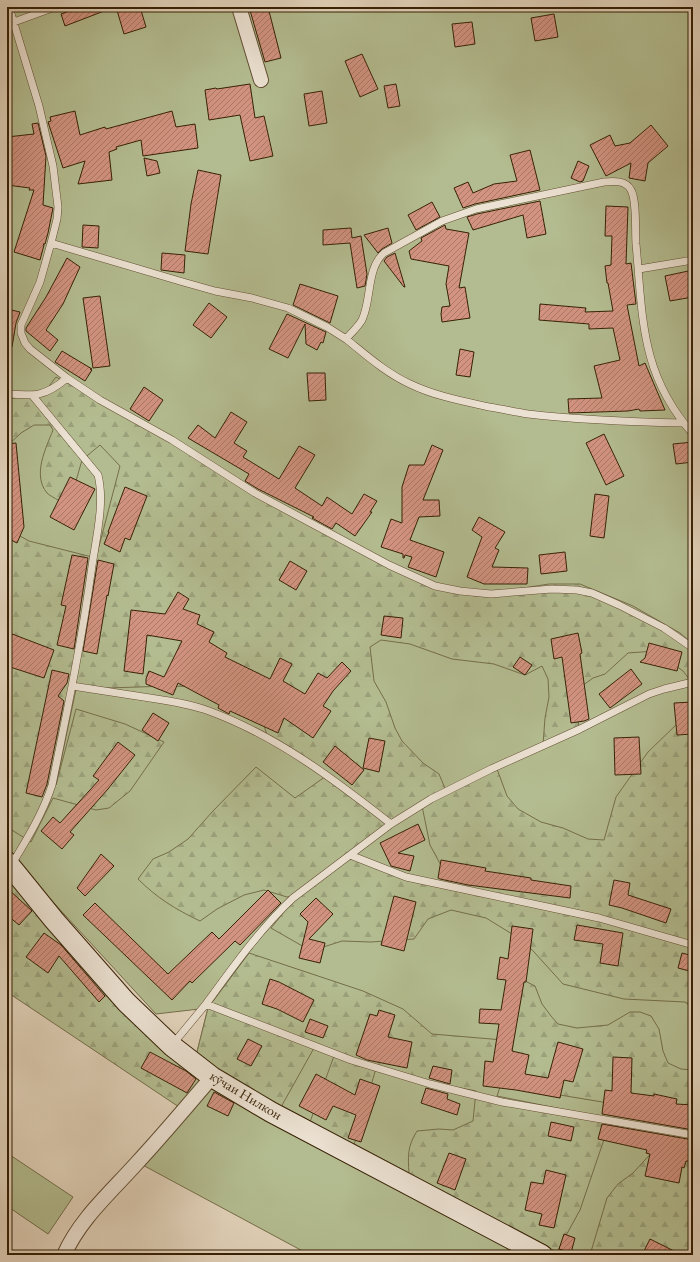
<svg xmlns="http://www.w3.org/2000/svg" width="700" height="1262" viewBox="0 0 700 1262" font-family="'EB Garamond',serif">
  <defs>
    <pattern id="forest-firs" width="22" height="20" patternUnits="userSpaceOnUse"><rect width="22" height="20" fill="#b3bc90"/><path d="M5 1l3.5 6h-7zM16 11l3.5 6h-7z" fill="#9ba17b"/></pattern>
    <pattern id="building-hatch" width="6" height="6" patternUnits="userSpaceOnUse"><rect width="6" height="6" fill="#d29380"/><path d="M-1 1l2-2M0 6l6-6M5 7l2-2" fill="none" stroke="#ab7867"/></pattern>
  </defs>
  <rect width="100%" height="100%" fill="#e2d3bb"/>
  <filter id="stains"><feTurbulence type="fractalNoise" baseFrequency=".005" numOctaves="4"/><feColorMatrix values="0 0 0 0 .2 0 0 0 0 .09 0 0 0 0 .02 0 0 0 .5 -.17"/></filter>
  <radialGradient id="worn" r=".72"><stop offset=".6" stop-color="#630" stop-opacity="0"/><stop offset="1" stop-color="#630" stop-opacity=".3"/></radialGradient>
  <path fill="#b3bc90" stroke="#756e4a" d="M7,7h686v1248h-129l-369,-195 13,-52 -52,6 -149,-162z
    M210,1079l320,176h-220l-173,-93z
    M7,1153l66,44 -25,37 -41,-28z"/>
  <path fill="url(#forest-firs)" stroke="#756e4a" fill-rule="evenodd" d="M56,377l100,54 95,61 187,97 47,5 64,-10h31l53,22 47,27 13,11v40l-10,-13 -28,-20 -27,2 -23,21 -12,4 -18,13 4,37 -36,17 2,-27 4,-21 -1,-18 -6,-13 -17,9 -31,-11 -42,-5 -42,-15 -29,-4 -11,7 4,34 12,21 9,26 7,13 21,22 16,11 8,19 50,-24 10,27 11,13 23,13 22,6 25,11 16,1 12,-43 32,-45 31,-30 14,-17v303l-8,-6 -61,-3 -61,-15 -38,-42 -39,-24 -35,-8 -23,9 -14,20 -43,3 -29,-1 -31,10 -40,-23 27,-33 -11,2 -23,-7 -20,5 -27,14 -17,12c-25,-12 -43,-23 -62,-42l15,-20 16,-7 19,-13 25,-28 43,-44 39,31 34,-24 -61,-36 -8,-25 -50,-26 -41,-1 -93,3 -20,96 20,-76 49,15 39,18 -34,49 -21,17 -13,2 -43,-12 -22,44 -24,-15v-298l22,12 67,17 24,-92 -20,-21 -18,15 -10,35 -14,5c-3,-2 -8,-4 -11,-7 -15,-18 -1,-45 6,-63l-3,-5h-16l-13,8 -14,13v-47l36,-5zM422,806l8,39 14,26 5,13 -39,-9 -58,-21z
    M7,873l203,206 -28,30 -175,-117z
    M249,953l114,38 40,18 29,25 71,6v38l-6,18 114,23 -31,91 -23,42 -148,-78c-1,-18 -2,-27 8,-43l22,-2 14,1 20,-9 3,-30 -41,-8 -59,-15 -22,77 -44,-23 24,-66 -20,-8 -33,59 -86,-47 13,-52z
    M515,976l20,10 7,18 9,12 7,8 19,4 31,-3 22,-13h10l11,4 8,13 4,22 5,12 13,6 12,1v47l-133,-22 -39,-12 -12,-44z
    M678,1133l15,2v120h-103l17,-57 11,-14 15,-11 22,-24z"/>
  <path fill="url(#building-hatch)" stroke="#372105" d="M81,7h31v1l-47,18 -4,-12z
    M116,7h24l6,20 -22,7z
    M249,7h19l13,51 -16,4z
    M554,14l4,23 -23,4 -4,-23z
    M472,22l3,22 -20,3 -3,-23z
    M362,54l16,35 -18,8 -15,-36z
    M250,84l5,34 9,-2 9,40 -23,5 -10,-46 -31,5 -4,-30 11,-2 1,1z
    M396,84l4,22 -12,2 -4,-22z
    M322,91l5,32 -18,3 -5,-32z
    M75,111l5,24 25,-8 1,2 66,-18 4,16 19,-3 3,24 -55,8 -2,-16 -25,7 1,2 -8,3 3,28 -34,4 7,-23 -22,7 -15,-46 3,-1 -1,-4z
    M38,123l8,33 -3,49 10,3 -5,25 -3,11h-2l1,1 -4,15 -26,-8 20,-62h-5l1,-2 -23,-3v-48l27,-3 -2,-10z
    M651,125l17,21 -20,17 -3,18 -16,-3 2,-15 -25,13 -16,-31 20,-10 5,11 15,-3z
    M530,150l10,40 -65,14 -12,4 -9,-20 14,-6 5,11 21,-9 23,-3 -7,-26z
    M144,158l13,3 3,12 -13,3z
    M578,161l11,5 -6,15 -3,1 -9,-4z
    M198,170l23,5 -13,79 -23,-3 6,-47z
    M540,201l6,33 -19,4 -4,-23 -50,15 -6,-13 10,-3z
    M432,202l8,15 -24,13 -8,-15z
    M606,206l22,1 -2,57 5,-1 5,41 -9,1 12,61 6,-3 20,47 -25,1 -1,-2 -11,2 -59,2 -1,-14 34,-1 -8,-32 26,-6 -7,-32 -24,1v-5l-50,-4 1,-16 46,4 -1,4 28,-1 -5,-28h-1l-2,-17 6,-1 1,-29h-7z
    M83,225l16,1 -1,22 -16,-1z
    M445,225l1,4 23,4 -10,55 6,-1 5,31 -28,4 -1,-8 1,-7 8,-1 -4,-22 3,-18 -38,-7 -2,-8 13,-10 -1,-3z
    M351,228l1,10 9,-2 6,38 -2,12 -8,2 -7,-45 -27,2v-15z
    M388,228l4,15 -10,6 -4,4 -14,-18z
    M162,253l23,2 -1,18 -23,-3z
    M395,253l10,34h-1l-20,-26 3,-4z
    M67,258l13,9 -17,37 -17,26 12,10 -8,11 -24,-20v-3l20,-31z
    M693,270v27l-23,4 -5,-25z
    M300,284l38,12 -8,27 -37,-18z
    M100,296l10,70 -17,2 -10,-70z
    M209,303l18,14 -16,21 -18,-13z
    M7,309l13,3 -4,11 -4,24h-5z
    M287,314l39,18 -3,11 -2,-1 -4,8 -11,-6 -1,-20 -17,34 -19,-9z
    M460,349l14,3 -4,25 -14,-2z
    M62,351l30,18h-2l2,1 -7,11 -30,-19z
    M307,373h18l1,27 -17,1z
    M144,387l19,13 -14,21 -19,-12z
    M231,412l16,10 -13,21 13,8 -4,6 36,22 20,-33 16,9 -20,33 27,18 5,-9 25,17 12,-20 13,7 -7,11h2l-17,24 -19,-13 -4,6 -20,-11 2,-1 -56,-28 -13,-8 4,-7 -61,-36 10,-13 17,13z
    M604,434l20,42 -18,9 -20,-42z
    M693,442v20l-17,2 -3,-20z
    M16,443l8,84 -7,16 -10,-5v-94z
    M432,445l11,5 -20,50h16l1,16 -21,1 -9,23 34,12 -8,25 -28,-10 4,-10 -7,-2 -1,3h-1v-4l-22,-7 10,-28 11,4v-36l7,-22h15z
    M70,477l25,12 -21,41 -24,-13z
    M125,487l22,9 -17,44 -5,-2 -5,14 -16,-8 5,-12h-1z
    M595,494l14,2 -5,42 -14,-2z
    M479,517l26,15 -10,16 4,2 -7,17 36,1 -1,16h-43l-17,-7 15,-40 -10,-7z
    M565,552l2,19 -26,3 -2,-19z
    M72,555l16,3 -14,91 -17,-4 9,-39 -5,-1z
    M98,560l16,4 -6,32 -1,-1 -10,59 -14,-3z
    M290,561l17,10 -11,19 -17,-10z
    M178,592l11,7 -6,10 17,6 -3,9 17,8 -5,10 18,11 -2,4 45,22 10,-21 12,6 -9,17 22,13 13,-21 9,5 15,-16 9,9 -18,20 -10,15 8,5 -18,27 -29,-20 -6,15 -48,-22 -1,3 -11,-6 1,-3 -41,-22 -5,12 -27,-11v-5l3,-8 15,6 18,-36 -35,-6 -4,39 -19,-3 7,-61 34,4z
    M384,616l19,2 -2,20 -20,-3z
    M7,632l47,18 -10,28 -37,-12z
    M578,633l4,20 -2,1 9,65 -5,2 -13,2 -9,-66 -8,2 -3,-20z
    M649,643l33,9 -5,19 -37,-9 5,-4z
    M520,657l12,8 -7,10 -12,-8z
    M631,669l11,15 -32,24 -11,-14z
    M52,670l17,4 -2,9 -9,13 6,5 -17,83 -5,13 -16,-4z
    M693,702v32l-16,1 -3,-32z
    M153,713l16,10 -11,18 -16,-11z
    M639,737l2,37 -26,1 -1,-37z
    M369,738l16,3 -6,31 -16,-4z
    M118,742l17,13 -27,34 -38,43 4,3 -12,14 -21,-18 12,-14 7,6 39,-43 -6,-4z
    M335,746l29,24 -12,15 -29,-23z
    M418,824l7,16 -27,13 16,3 -4,15 -19,-5 -11,-23z
    M101,854l13,12 -29,30 -8,-8z
    M441,860l45,8 -1,3 46,7v2l40,6 -1,12 -102,-13 -28,-6 -2,-1z
    M614,880l16,3 -2,12 43,14 -5,14 -44,-15 -13,-3z
    M7,888l25,23 -13,14 -12,-10z
    M268,890l13,13 -41,42 -5,-4 -43,42 -2,-2 -18,19 -89,-85 12,-12 73,71 44,-42 7,7z
    M394,896l22,6 -12,49 -23,-6z
    M316,898l17,16 -24,25 16,4 -5,20 -21,-5 9,-36 -8,-8z
    M577,925l46,8 -5,33 -18,-3 3,-19 -29,-4z
    M512,926l21,3 -7,53h-2l-12,69 17,4 -4,19 23,4 10,-36 25,7 -10,33 -9,-2 -4,18 -44,-8 -33,-4 2,-25 8,1 6,-38 -20,-1 1,-14 21,1 5,-30 -9,-1 3,-22 8,2z
    M44,933l17,12 44,51 -6,6 -40,-46 -11,17 -22,-16z
    M682,953l11,3v16l-15,-4z
    M270,979l9,3 35,18 -11,22 -26,-13 -15,-5z
    M379,1010l16,5 -7,22 24,5 -5,26 -40,-8 -11,-5 14,-41 7,2z
    M310,1019l18,7 -5,12 -18,-6z
    M248,1039l14,7 -11,20 -14,-7z
    M150,1052l36,19 10,8 -9,14 -46,-25z
    M613,1057l19,1 -1,35 23,3v-2l23,5 -1,5 17,1v25l-91,-16 3,-24 7,1z
    M433,1066l19,4 -2,14 -21,-6z
    M316,1074l39,21 5,-16 20,7 -19,56 -13,-4 8,-23 -23,-9 -7,14 -27,-14z
    M426,1088l22,6 -1,5 13,5 -3,11 -36,-12z
    M214,1092l20,11 -6,13 -21,-10z
    M551,1122l23,5 -3,14 -23,-5z
    M602,1124l91,16v22l-7,-1 -2,7 -2,-1 -3,16 -34,-7 5,-22 -4,-1 1,-3 -49,-11z
    M449,1153l17,6 -11,31 -18,-7z
    M546,1170l20,5 -12,53 -15,-3 3,-11 -17,-4 6,-28 12,2z
    M564,1234l11,4 -4,15 -12,-4z
    M650,1239l32,16h-40z"/>
  <g fill="none" stroke-linecap="round" stroke-linejoin="round">
    <g stroke="#624e32" stroke-width="8">
      <path id="lane" d="M9,7l30,99 14,60 5,41 -1,12 -6,24 132,39 32,9 37,7 36,10 39,19 19,12c5,-6 12,-12 16,-19 10,-21 4,-51 22,-67l58,-32 34,-12 128,-27c9,-1 22,-2 27,8 6,11 4,40 5,54 7,74 4,130 57,190
        M14,22l41,-15
        M51,243l-11,39 -19,43v8l4,10 5,6 37,29 33,22 72,40 83,53 134,72 46,21 25,5 31,3 61,-5 25,1 15,3 27,12 45,23 29,20
        M639,269l54,-9
        M346,339c20,16 40,34 64,45 25,12 52,17 79,23 13,2 26,5 39,7 52,6 104,8 155,9
        M7,394c27,2 38,3 60,-16
        M72,686c26,4 52,8 78,12 20,3 40,6 59,13 68,25 126,69 182,113
        M350,855l56,22 193,41 94,27
        M12,864c15,-25 31,-51 40,-79 15,-73 30,-145 40,-219 4,-27 13,-64 6,-91l-66,-80
        M206,1004c27,-37 54,-75 87,-106l98,-74 40,-25 60,-30 89,-40 69,-35 15,-5 29,-7
        M172,1045l34,-41 145,56 79,24 72,18 191,33"/>
    </g>
    <g stroke="#624e32" stroke-width="16">
      <path id="street" d="M239,7l22,73
        M64,1255c16,-36 46,-62 72,-91 26,-28 51,-58 76,-87"/>
    </g>
    <g stroke="#372105" stroke-width="22">
      <path id="secondary" d="M7,862l47,58 72,82 46,44 40,31 59,35 271,143"/>
    </g>
    <use href="#lane" stroke="#ece2d3" stroke-width="7"/>
    <use href="#street" stroke="#ece2d3" stroke-width="14"/>
    <use href="#secondary" stroke="#ece2d3" stroke-width="20"/>
  </g>
  <g text-anchor="middle" dominant-baseline="central" stroke-width="3" stroke-linejoin="round" paint-order="stroke">
    <g font-size="14" fill="#372105" stroke="#ece2d3">
      <text transform="translate(246 1095) rotate(31)">кӯчаи Нилкон</text>
    </g>
  </g>
  <rect width="700" height="1262" fill="none" stroke="#e2d3bb" stroke-width="24"/>
  <rect x="8" y="8" width="684" height="1246" fill="none" stroke="#372105" stroke-width="2"/>
  <rect x="12" y="12" width="676" height="1238" fill="none" stroke="#372105"/>
  <rect width="100%" height="100%" filter="url(#stains)"/>
  <rect width="100%" height="100%" fill="url(#worn)"/>
</svg>
